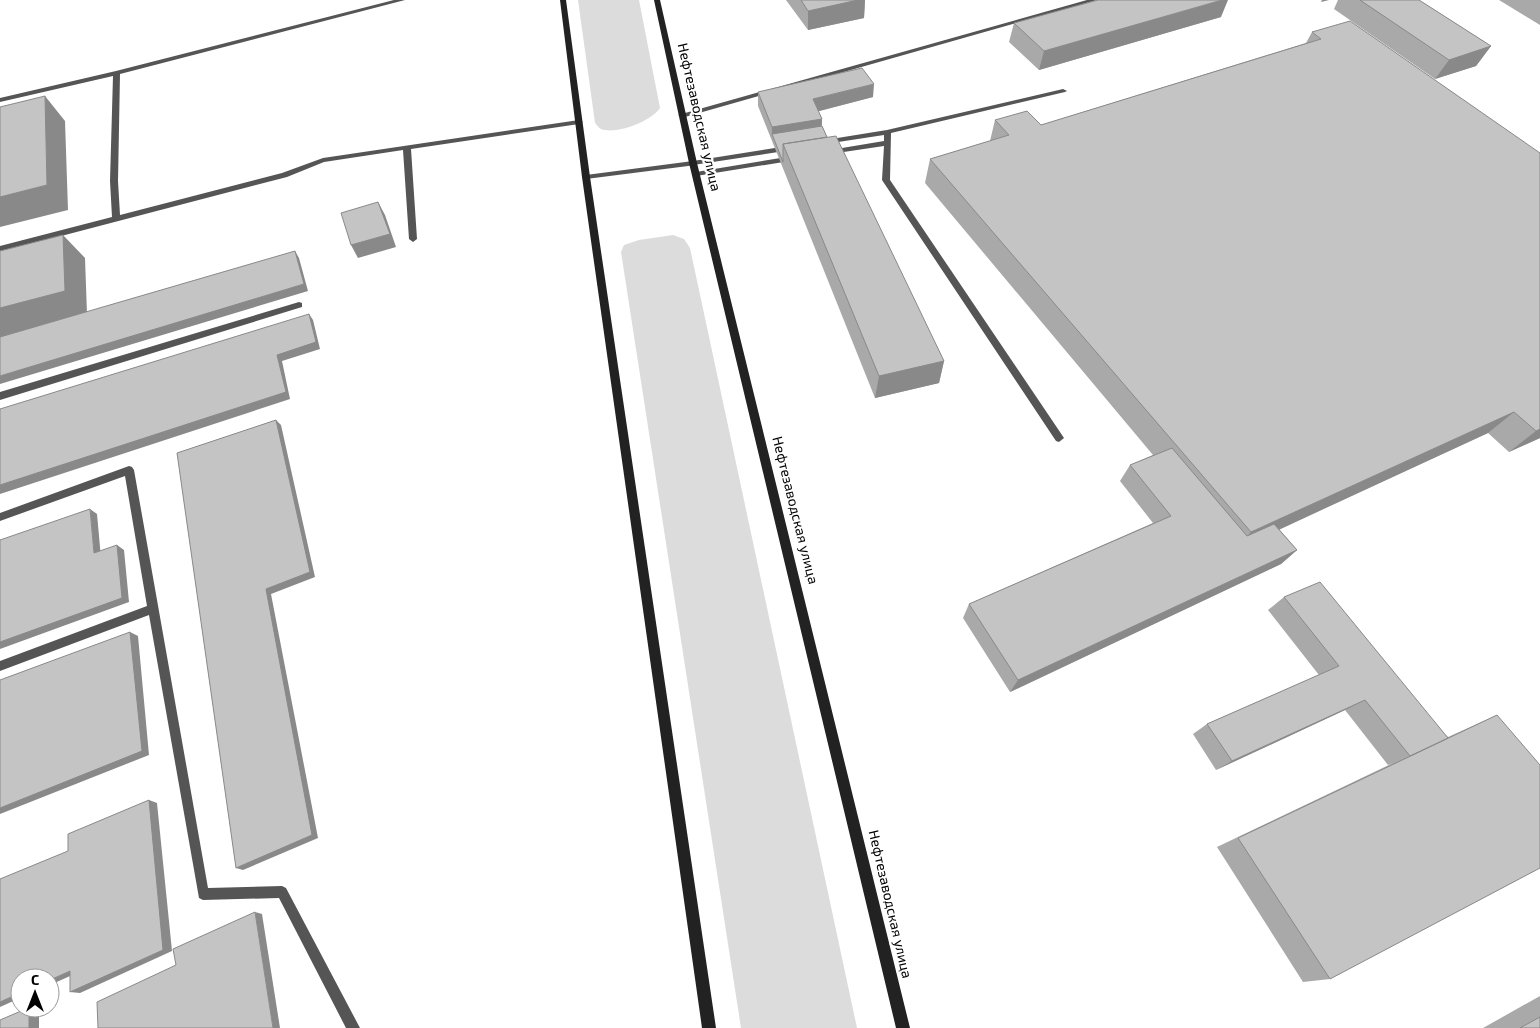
<svg xmlns="http://www.w3.org/2000/svg" width="1540" height="1028" viewBox="0 0 1540 1028" font-family="'Exo 2',sans-serif">
  <rect width="100%" height="100%" fill="#fff"/>
  <path fill="#dcdcdc" d="M578,0h61l21,108c-8,13 -44,27 -59,21 -2,-1 -4,-4 -6,-6z
    M673,235l11,4 6,9 167,780h-116l-120,-776 3,-7 15,-5z"/>
  <g fill="none" stroke-linecap="round" stroke-linejoin="round">
    <path fill="#555" fill-rule="evenodd" d="M394,0h11l-285,74 -2,107 2,34 162,-42 41,-15 256,-38 4,2 -4,2 -168,25 6,90 -4,3 -4,-3 -6,-89 -79,12 -37,15 -287,75v-6l112,-29 -2,-36 3,-105 -113,26v-4l116,-27z
      M1087,0h10l-412,117h-3l-4,-2z
      M1063,89l4,2 -2,1 -174,41 -1,47 172,255 2,3 -5,4 -3,-1 -174,-261 2,-34 -54,8 -4,-2 4,-2 54,-9v-6l-59,9 -4,-2 4,-2 62,-10z
      M788,146l4,2 -1,2 -98,15 -4,-2 4,-2z
      M793,156l4,2 -1,2 -100,16 -4,-2 4,-2z
      M299,302l3,1v4l-302,93v-8z
      M129,466l3,1 2,3 74,418 74,-2 4,2 74,140h-14l-67,-130 -76,2 -4,-2 -50,-283 -149,56v-10l147,-55 -22,-130 -125,45v-8z"/>
    <path fill="#555" fill-rule="evenodd" d="M693,161l4,2 -1,2 -110,14 -4,-2 4,-2z"/>
    <path fill="#222" fill-rule="evenodd" d="M560,0h6l24,177 126,851h-14l-120,-851z
      M654,0h6l37,163 213,865h-14l-207,-865z"/>
  </g>
  <path fill="#a9a9a9" d="M786,0h79l-1,18 -56,12z
    M1338,0h81l72,46 -15,20 -41,13 -101,-70z
    M1499,0h41v25z
    M1221,17l-182,53 -30,-28 5,-19z
    M1312,32l228,121v285l-31,14 -21,-19 -209,96 18,21 -16,14 -271,128 -47,-74 6,-14 184,-81 -33,-42 10,-16 23,-10 -228,-272 5,-24 60,-18 5,-21 46,5 265,-82z
    M758,92l115,5 -55,14 4,8v7l5,11 117,224 -5,22 -64,15 -117,-292z
    M1284,597l164,140 49,-22 -167,264 -27,3 -86,-135 176,-84 -5,2 -43,-55 -129,60 -23,-36 14,-10 112,-49 -51,-65z
    M1540,996v32h-57z"/>
  <path fill="#898989" d="M858,0h7l-1,18 -56,12v-19z
    M1222,0h6l-7,17 -182,53 5,-19z
    M1322,0h7l-8,2z
    M1491,46l-15,20 -41,13 14,-19z
    M874,84l-1,13 -61,16 1,-14z
    M45,96l20,25 3,89 -68,17v-30z
    M822,119l-1,14 -49,1v-7z
    M378,202l7,13 11,32 -38,11 -7,-13z
    M63,235l22,23 2,56 -87,24v-30z
    M295,251l4,7 9,33 -308,93v-8z
    M309,314l4,6 7,29 -38,12 8,38 -290,95v-9l277,-130z
    M944,361l-5,22 -64,15 4,-22z
    M1514,412l-26,21 -255,118 18,-19z
    M276,420l5,5 34,152 -44,17 47,244 -75,32 -7,-2z
    M1540,429v9l-31,14 27,-21z
    M90,509l7,5 4,44 -7,-5z
    M117,545l7,5 5,52 -129,47v-7z
    M1297,550l-16,14 -271,128 8,-12z
    M130,632l8,4 11,119 -149,59v-6z
    M1365,700l-20,10 -129,60 16,-9z
    M149,800l8,3 15,148 -92,42 -10,-1z
    M255,912l7,2 18,114h-7z
    M70,971l9,1 -29,13v-5z
    M20,993v5l-20,9v-5z
    M29,1008h10v20h-10z"/>
  <path fill="#c4c4c4" stroke="#898989" d="M801,0h57l-50,11z
    M1098,0h124l-178,51 -30,-28z
    M1360,0h59l72,46 -42,14z
    M1350,21l190,132v276l-4,2 -22,-19 -263,120 -321,-373 79,-24 -14,-15 32,-9 14,14 280,-86 -9,-7z
    M862,68l12,16 -61,15 9,20 -50,8 -14,-35z
    M45,96l2,89 -47,12v-90z
    M822,126l5,11 -44,7v18l-11,-28z
    M836,136l108,225 -65,15 -96,-232z
    M378,202l12,32 -39,11 -10,-32z
    M63,235l2,56 -65,17v-57z
    M295,251l9,33 -304,92v-39z
    M309,314l7,28 -39,13 9,37 -286,93v-76z
    M276,420l34,152 -44,17 46,246 -76,33 -59,-415z
    M1172,448l75,88 27,-12 23,26 -279,130 -49,-76 202,-88 -41,-51z
    M90,509l4,44 23,-8 5,53 -122,44v-102z
    M1320,582l128,156 -38,18 -45,-56 -133,61 -25,-37 132,-58 -55,-69z
    M130,632l12,119 -142,57v-128z
    M1497,715l43,50v103l-210,111 -92,-141z
    M149,800l14,150 -93,42v-21l-20,9v-2h-30v15l-20,9v-123l68,-28v-17z
    M255,912l18,116h-175l-1,-26 79,-37 -3,-16z
    M28,1008h1v20h-29v-8z
    M1540,1017v11h-20z"/>
  <g text-anchor="middle" dominant-baseline="central" stroke-width="4.5" stroke-linejoin="round" paint-order="stroke">
    <g font-size="14" fill="#000" stroke="#fff">
      <text transform="translate(700 117) rotate(77)">Нефтезаводская улица</text>
      <text transform="translate(796 510) rotate(76)">Нефтезаводская улица</text>
      <text transform="translate(891 904) rotate(77)">Нефтезаводская улица</text>
    </g>
  </g>
  <g transform="translate(35 993)"><circle r="24" fill="#ffffff" stroke="#999999"/>
  <path d="M0-4L9 19L0 12L-9 19Z" fill="#000000"/>
  <text y="-8" font-size="14" font-weight="bold" text-anchor="middle" fill="#000000">С</text>
  </g>
</svg>
